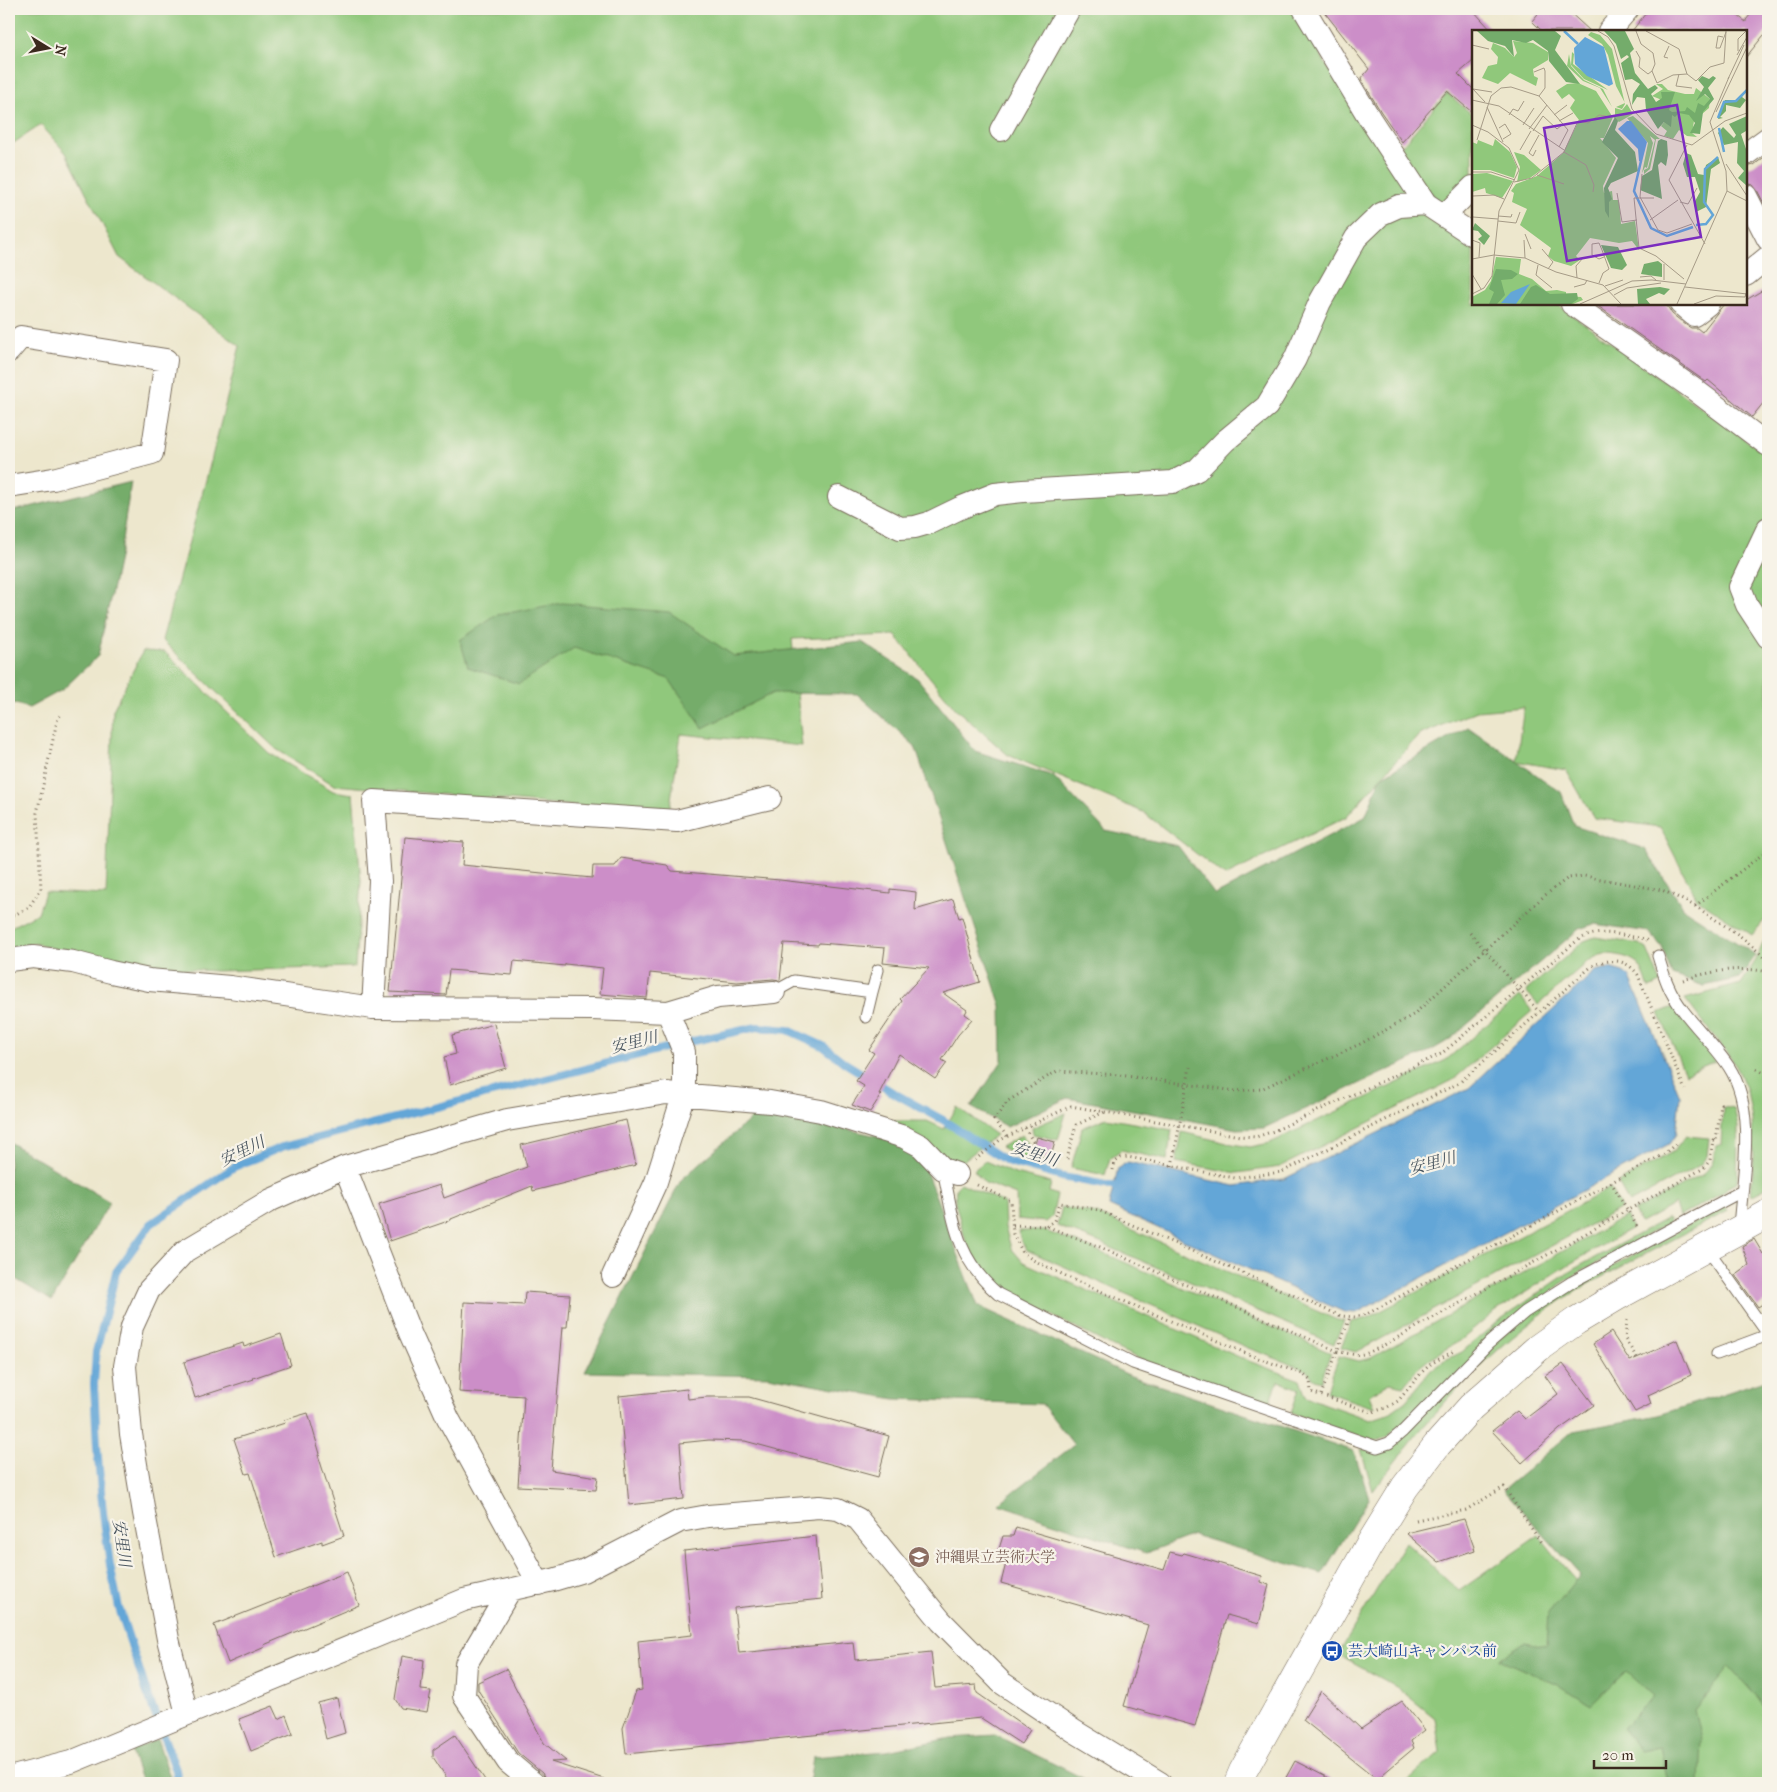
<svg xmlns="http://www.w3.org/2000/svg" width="1777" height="1792" viewBox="0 0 1777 1792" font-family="'IM FELL French Canon','Noto Serif JP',serif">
  <rect width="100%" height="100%" fill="#f7f3e8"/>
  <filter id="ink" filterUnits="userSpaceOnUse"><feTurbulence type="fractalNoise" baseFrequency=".02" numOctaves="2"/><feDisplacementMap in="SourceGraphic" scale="10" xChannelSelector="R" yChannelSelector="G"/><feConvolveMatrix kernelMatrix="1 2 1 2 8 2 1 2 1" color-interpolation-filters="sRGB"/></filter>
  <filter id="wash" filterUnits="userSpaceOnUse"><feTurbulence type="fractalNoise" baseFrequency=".0096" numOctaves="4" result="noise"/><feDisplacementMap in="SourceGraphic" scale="20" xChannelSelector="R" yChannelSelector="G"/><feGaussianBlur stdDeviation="1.12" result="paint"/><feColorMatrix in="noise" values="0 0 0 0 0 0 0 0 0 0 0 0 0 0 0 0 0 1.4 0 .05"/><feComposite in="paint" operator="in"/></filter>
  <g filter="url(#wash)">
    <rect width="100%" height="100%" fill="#ede7cd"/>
    <path fill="#90c87b" stroke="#66794c" d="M9,9h1285l34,59 145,175v61h84l211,152v460l-16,19 -55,-36 -37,-72 -66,-9 -28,-48 -50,-9 8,-54 -47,4 -58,24 -73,82 -121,59 -82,-64 -135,-57 -52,-46 -61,-74 -103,4 10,107 -121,-12 -12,78 -46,-2 -289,-25 -58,-36 -114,-109 47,-171 31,-123 -121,-89 -53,-104 -25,-28 -32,21z
      M1447,93l26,22v61l-24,28 -14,-4 -37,-50z
      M143,651l22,1 104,101 64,38 20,3 8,87 -6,86 -140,4 -94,-6 -88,-22 -24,7v-22l29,-15 7,-21 61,3 7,-185z
      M1768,931v256l-17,9 3,-40 -2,-36 -5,-30 -11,-25 -51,-66 56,-15 15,-24z
      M1595,937l44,7 8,5 14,34 -12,5c-3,-8 -6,-18 -12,-25 -6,-6 -22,-9 -30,-9 -7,0 -13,4 -19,7l-50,44 -12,-14 58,-50z
      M1520,996l12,15 -79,69 -173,87 -43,6 -61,-11 6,-30 45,11 23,4 20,-4 176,-83z
      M1673,1007l42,54 -30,13 -26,-61z
      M957,1107l39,28 -38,30 -72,-44h41l17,8z
      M1723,1107l11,2 4,18 -1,56 -8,4 -7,6 -43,24 -4,-13 -35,19 -6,-12 68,-36c11,-9 12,-17 14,-30h5z
      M1066,1113l-8,27 -25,-6 -1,-6z
      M1106,1118l66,12 -5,30 -46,-10 -11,8 -5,17 -34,-7 11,-40z
      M1022,1135l10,14 -2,8 20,5 -1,4 -31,-10 -17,-9z
      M1686,1136l23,2 -2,18 -7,9 -71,38 -11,-20 56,-32z
      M985,1161l30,13 36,9 -2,9 8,3 -5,22 -6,5 -29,-3 -1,-24 -31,-12 -11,-13z
      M961,1183l43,20 1,24 6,21 12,14 223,98 54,20 6,17 64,23 18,-6 18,-13 25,-31 12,-9 19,-9 36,-31 76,-52 94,-51 2,4 -107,60 -175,154 -9,4h-11l-77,-27 8,-24 -21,-8 -8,22 -126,-42 -31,-14 -107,-55 -20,-16 -10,-12 -9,-18 -12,-44 1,-14z
      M1610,1188l11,20 -253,138 -12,6 -15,-4 10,-26 17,-4z
      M1725,1206l3,5c-32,16 -63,33 -94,49 -28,15 -57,29 -82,47 -73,52 -127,113 -179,184l-12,-42 15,2 111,-102 51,-41 33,-20z
      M1062,1207l35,7 240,106 7,1 -10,23 -236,-102 -41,-16z
      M1626,1216l6,12 -64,37 -76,49 -32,27 -27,15 -16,13 -13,17 -14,-3 -21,12 5,13 -48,-16 13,-36 20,5 12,-3z
      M1019,1231h26l33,12 37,15 216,95 -10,28 -7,-2 -8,-9 -58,-22 -221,-98 -6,-9z
      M1539,1535l29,37 64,72 136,-32v171h-363l35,-31 -5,-34 -37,-30 -60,-33 67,-113 54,49z"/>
    <path fill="#74ac6b" stroke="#586b44" d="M131,482l-11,71 -22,103 -36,34 -33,18 -20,-6v-190z
      M562,603l107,9 65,44 128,-14 56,37 57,72 78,25 53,55 72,15 37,49 150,-78 16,-40 87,-50 93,65 13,34 71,23 39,60 72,46 -16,23 -36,8 -32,-11 -10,-28 -13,-15 -55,-8 -15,5 -130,111 -17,10 -168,78 -27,1 -170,-31 -60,29 -36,-20 31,-46 -1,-55 -86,-260 -58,-52 -84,-1 -70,35 -34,-49 -95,-31 -55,36 -51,-17 -8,-27 37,-25z
      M753,1117l58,4 93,21 22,29 52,135 153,70 223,75 15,47 -47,76 -129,-39 -47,18 -148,-49 76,-59 -32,-41 -147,-5 -127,-23 -183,-4 96,-192z
      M9,1142l101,60 -58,99 -43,-26z
      M1768,1379v331l-38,-43 -35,43 7,30 -2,43h-32l-8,-36 -20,3 -18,-22 32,-32 -28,-25 -35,34 -33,-20 -59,-26 26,-17 21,4 2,-33 32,-38 -77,-85 70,-59 86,-16z
      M995,1735l98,48h-284l4,-26 74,-6 63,-13z
      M157,1739l15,44h-30l-11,-32z"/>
    <path fill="#63a6d7" stroke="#4f687a" d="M1609,968l14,4 7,5 50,119 -4,38 -7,10 -307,166 -6,3 -12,-1 -235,-106 9,-38 10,-6 107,24 49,-7 185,-91 126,-117z"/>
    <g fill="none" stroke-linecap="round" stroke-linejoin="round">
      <path stroke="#63a6d7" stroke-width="8" d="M178,1783l-2,-13 -30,-80 -27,-82 -9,-43 -7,-52 -6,-67 -3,-62 2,-32 20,-80 35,-48 83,-57 48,-20 411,-106 64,-14 31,3 35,16 22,17 47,29 51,28 63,41 56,16 60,11"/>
    </g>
    <g id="blocks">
      <path fill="#cc8ec8" d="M1322,9h150l20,22h-19v30l-15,13 15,15v24l-26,-22 -45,51 -21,-30 -20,-33 8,-10z
        M1542,9h24l24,22h-48l-10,-10z
        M1649,9h80l17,13v-2l9,-11h13v21l-22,27v-26h-114z
        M1768,154v57l-11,-21 -4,-5 -7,-2v-16l8,-2z
        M1768,287v110l-16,20 -44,-37 -2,2 -111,-78h71l6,10 14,11 5,3h6l5,4 22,-28h22v-4z
        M405,837l59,5 -2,23 130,13 1,-12h22l6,-8 46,7 5,6 108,9 110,13v-4l26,3 -1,18 38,-11 6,19 3,-1 18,65 -37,11 24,17 -2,4 7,5 -14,16 -16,25 5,3 -12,16 -36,-25 -20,40 2,1 -11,17 -18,-7 12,-19 -8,-5 18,-28 -5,-3 33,-49 -2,-2 29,-31 -46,-5 2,-15 -66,-5 -1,2 -34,-2 -4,37 -7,-1 -36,3 -87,-9 -3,25 -47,-4 3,-26 -38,-4v2l-51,-5 -2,14 -63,-5 -3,25 -56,-3z
        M494,1024l12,44 -56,17 -6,-28 12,-3 -4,-19z
        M626,1120l10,45 -103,26 -1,-5 -81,33v1l-61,21 -11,-37 61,-19 4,13 83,-31 -6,-22z
        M1037,1137l18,5 -5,18 -18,-5z
        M1754,1239l9,15 5,-4v61h-1l-3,-8 -6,4 -23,-32 14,-10 -7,-19z
        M525,1292l45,3 -3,32h-4l-12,143 47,7 -2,13 -78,-4 6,-90 -65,-4 5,-90 60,3z
        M1611,1332l19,29 47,-21 14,35 -43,20 3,9 -16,8 -42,-68z
        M281,1334l10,31 -38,13 1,1 -59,19 -11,-36 59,-19 1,4z
        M1563,1364l31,41 -34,24 -38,34 -30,-32 25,-20 8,8 33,-25 -13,-18z
        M687,1389l1,10 19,-2h42l140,39 -11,41 -133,-36 -36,-1 -29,3 4,56 -55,6 -10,-109z
        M308,1413l12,41 -2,1 26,81 -22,8v-3l-46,16 -26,-84 -4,1 -12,-35 51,-16 -1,-3z
        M1464,1519l11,31 -36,12 -33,-29z
        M1016,1527l148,43 6,-18 12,3 2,-2 78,23 -1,6 8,3 -10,39 -32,-9 -32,111 -71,-20 24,-81 -147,-42 6,-24 -10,-4 6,-19h10z
        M816,1536l6,63 -88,9 5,45 114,-11 2,18 76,-8 4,36 41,-3 1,8 53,37 -9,14 -40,-26 -355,36 -3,-26 13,-37 6,-1 -4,-49 54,-6 -8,-84z
        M347,1572l12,33 -95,40 1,2 -37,16 -14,-38z
        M402,1656l22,4 -3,30 10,1 -4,21 -26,-4 -6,-9z
        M506,1669l38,74 22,18 -15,1 53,17 -1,4h-57l-1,-5 -3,-5 -24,-20 -40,-63v-8z
        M1321,1691l40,38 41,-28 23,29 -14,11 3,7 -37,31 -74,-59z
        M337,1698l8,35 -19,6 -8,-36z
        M273,1706l6,13 7,-4 7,19 -42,17 -12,-32z
        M455,1735l32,48h-37l-17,-26v-7z
        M1295,1761l43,22h-55z"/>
    </g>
  </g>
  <g filter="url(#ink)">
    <use href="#blocks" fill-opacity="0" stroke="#796c5b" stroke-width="1"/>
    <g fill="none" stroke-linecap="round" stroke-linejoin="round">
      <g stroke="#796c5b" stroke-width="13">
        <path id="lane" d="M1658,956c3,10 6,20 10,29 13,31 43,54 61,82 28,43 13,113 10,161
          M774,992l20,-11 78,11 -6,25
          M872,992l6,-22
          M943,1169c11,52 12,88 55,125l135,69 244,84 12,-4 14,-12 86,-88 36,-31 47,-30 170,-91
          M1706,1247l62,87
          M1717,1354l51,-19"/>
      </g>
      <g stroke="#796c5b" stroke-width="24">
        <path id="street" d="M1304,9l66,110 56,85 47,31
          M1609,31l19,-22
          M1001,130l68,-121
          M1746,154l22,-16
          M1746,196l22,43
          M1445,215l28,-28
          M1746,275l22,-18
          M1572,304l123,86 73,55
          M1681,304l13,11 14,-11
          M9,351l12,-14 145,23 -14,93 -99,26 -44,7
          M839,497l61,31 15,-1 14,-4 31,-15 35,-14 28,-3 150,-9 24,-12 28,-29 42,-35 28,-47 25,-57 36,-64 25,-24 18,-8 27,-2
          M1768,528l-28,59 7,18 21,32
          M9,960l24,-3 40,5 38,10 38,8 81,7 143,21 219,1 76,3 16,40v41l-28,89 -43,94
          M373,1008l7,-127 -6,-80 303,20 93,-23
          M668,1012l50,-15 56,-5
          M345,1167l65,166 38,85 91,166
          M510,1590l-44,74 -2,32 44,66 25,21
          M187,1714l-19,-75 -24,-126 -13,-79 -6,-68 7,-39 17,-37 36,-39 86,-51 74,-33 162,-47 159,-27 104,9 51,9 83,26 17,9 22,23 14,5
          M9,1778l62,-16 393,-162 89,-20 30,-9 97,-50 28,-5 111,-9 19,2 20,10 83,102 61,62 72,48 86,52"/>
      </g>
      <g stroke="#796c5b" stroke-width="29">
        <path id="secondary" d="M1238,1783l5,-12 125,-224 37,-60 32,-42 34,-38 67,-59 38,-27 40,-24 152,-83"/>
      </g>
      <path stroke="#796c5b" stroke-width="3" stroke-dasharray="1 4" stroke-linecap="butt" d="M1695,906l73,-56
        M9,918l20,-11 12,-18 -4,-76 20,-92 5,-9
        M1470,933l69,79
        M1683,980c28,-9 57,-14 85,-8
        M1757,1069l7,4 4,-1
        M1025,1128l10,17
        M1007,1136l-13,-16 14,-19 49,-30 62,4 117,16 25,-2 99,-45 53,-29 131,-119 24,-18 16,-2 78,14 33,16 44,29 29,25
        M1067,1159l9,-34 28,-13
        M975,1160l25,-20 71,-34 169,30 16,1 18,-6 167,-77 137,-114c22,-13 44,-4 68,-1l3,3
        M1172,1166l18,-99
        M1113,1170l2,-8 6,-4 7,-1 107,21 47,-6 177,-89 133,-117c18,-8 34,-8 46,9l47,115
        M1611,1182l27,46
        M977,1185l34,16 2,33 10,19 10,7 39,19 183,78 48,17 7,6 1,12 60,20 15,-4 12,-7 24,-29 10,-9 22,-12
        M1013,1225l33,1 54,21 237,104c25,6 26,5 49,-7l318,-176 6,-8 3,-20 3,1 5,-37 4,1
        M1046,1226l8,-5 6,-18 38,7 243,106 14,1 12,-3 297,-160 13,-11
        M1627,1320l-2,19 12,19
        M1321,1395l29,-78
        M1416,1520l50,-10 38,-23 38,57"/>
      <use href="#lane" stroke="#fff" stroke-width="11"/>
      <use href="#street" stroke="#fff" stroke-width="22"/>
      <use href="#secondary" stroke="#fff" stroke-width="28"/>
    </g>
  </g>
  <defs>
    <g id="school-disc" transform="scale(1.125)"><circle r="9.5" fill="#8d6e63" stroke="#f7f3e8"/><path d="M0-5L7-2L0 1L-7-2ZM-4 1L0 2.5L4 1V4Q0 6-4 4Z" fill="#fff"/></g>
    <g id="bus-disc" transform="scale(1.125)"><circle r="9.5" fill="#1a4fb4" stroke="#f7f3e8"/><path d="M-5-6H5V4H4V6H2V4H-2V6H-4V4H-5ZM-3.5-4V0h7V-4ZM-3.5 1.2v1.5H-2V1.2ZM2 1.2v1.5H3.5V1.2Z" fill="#fff"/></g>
  </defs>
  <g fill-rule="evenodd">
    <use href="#school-disc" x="919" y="1557"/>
    <use href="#bus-disc" x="1332" y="1651"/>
  </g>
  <g text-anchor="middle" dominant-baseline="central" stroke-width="4.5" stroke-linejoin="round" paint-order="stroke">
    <g font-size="15" fill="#785e54" stroke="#f7f3e8" text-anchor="start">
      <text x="935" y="1557">沖縄県立芸術大学</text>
    </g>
    <g font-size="15" fill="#164399" stroke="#f7f3e8" text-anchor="start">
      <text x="1348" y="1651">芸大崎山キャンパス前</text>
    </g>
    <g font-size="16" font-style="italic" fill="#49555f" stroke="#f7f3e8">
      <text transform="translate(634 1042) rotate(-14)">安里川</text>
      <text transform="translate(242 1151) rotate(-26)">安里川</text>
      <text transform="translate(1035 1154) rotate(17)">安里川</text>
      <text transform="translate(1432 1163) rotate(-15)">安里川</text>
      <text transform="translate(122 1543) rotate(82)">安里川</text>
    </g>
  </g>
  <g transform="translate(1472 30)">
    <rect width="275" height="275" fill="#ede7cd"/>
    <path d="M119,2l9,3 12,14 13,55 -3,5 -6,-2 9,-4 -9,-17 -8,-31 -6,-11 -14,-9zM41,11l20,2 15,9v8l-15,9 1,7 4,2 -2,8 -26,-13 -12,11 -16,-6 6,-12 9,-2 1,-7 -7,-8 2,-6 12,5 9,9 3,-4zM100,22l2,2 -1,10 35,26 -24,-11 -13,-14zM97,24l2,12 13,14 19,9 9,18 -12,-19 -17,-7 -16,-15zM106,53l18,8 16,25h3v-8l7,2 5,-6 6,10 -14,8 -6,-5 -9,21h-4l16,20 -13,28 1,7 8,-2 1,9h6l2,24 14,-3 4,29 -7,-9 -13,2 -29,-5 -14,18 4,4 -9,6 -17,-5 -6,-5 3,-8 -31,-23 7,-16 -15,-7 2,-9 -3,-2 5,-7 21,-8 26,-23 16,-33 -9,-12 5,-8 -6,-6 -7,5 -6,-8 11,-7zM184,54h6l6,6 17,4h9l2,-6 14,11 -1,9 -15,13 -2,12 5,4 -10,-1 -8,-6 -6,9 -9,-3 3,-5 -6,-5 7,-9 -6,-17 -10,-4 11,-7zM161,86l27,23h-4l-6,30 -6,5v-4l4,-2 7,-28 -5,-4 3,7 -6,25 -2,-1 -3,6 6,-30 -21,-25zM23,109l15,13 7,15 -3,11 -24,-8h-18v-28l5,2 1,-4 15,6zM42,122l10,3 17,15 -11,8 -13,4 3,-15zM15,143l26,8 -11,17 -16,-5 -1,-5 -13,4v-18zM24,227l25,2 -2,15 13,5 14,12 11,-1 9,2v4l15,1 2,3 -10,4h-101v-7l13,-7 6,-9z" fill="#90c87b"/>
    <path d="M5,1h78l6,5 -6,14 25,34 -14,-2 -17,-21 -1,-10 -15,-11 -7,3 -14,-3 2,17 -9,-11 -17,-5zM132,1h21l9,18 -4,4 5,20 13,16 7,-4 3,3 -7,6 5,8 6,-4 -1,-6h14l-6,18 3,2 13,-1 2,-4 8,6 3,-10 6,3 6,-7 -5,-5 -9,7 8,-14 -6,-7 4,-4 7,3 4,-3 3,2 -8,10 6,11 -11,13 -3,22 -10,-1 5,-10 -6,-8 -10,-2 -4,4 -3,-2 -1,12 -7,-5 -6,7 -12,-19 -1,-12 -8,-1 -5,8 1,-11 7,-10 -8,-5 -7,1 -4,-17 8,-6 -2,-2 -6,4 -5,-15zM275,59l-5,8 4,3 -6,8 -14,-3v6l-6,6 3,1 -5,1 7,-19h11zM275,86l-1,15 -5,3 6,18v34l-9,-8 6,-7 -7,-8 1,-21 -14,3 -6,-12 5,-6 11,11 2,-3 -7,-11zM143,87l3,4 -3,9 20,22 3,19 -27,12 -3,5 4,11 -3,3v16l-4,-7 -1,-23 14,-30 -16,-16zM189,109l6,2 1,14 -2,11 -5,-4 -3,3 4,34 -22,-9 2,-14 10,-6 6,-29zM214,123l5,2 7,19 6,1 2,-10 12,-8 2,6 -9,6 -5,38 -10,5 -2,-9 6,-11 -5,-15h-8l-4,-13zM3,193l15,13 -6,9 -6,-6 4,-3 -4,-5 -6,-1zM129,215l17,2 9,18 -5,5 -11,-2zM186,231l4,3v13l-21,-3 3,-10zM24,239l15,1 7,4 -6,5 -11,1 4,15 -8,9h-8l5,-12 -5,-3zM64,255l14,9 27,-1 1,6 -7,5h-51l11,-17zM188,257l10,2 -6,6 -5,-2 -13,6 4,5h-12l-1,-15z" fill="#74ac6b"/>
    <path d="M113,7l19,10 9,37 -4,2 -22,-10 -12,-12 -1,-16zM155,91h4l16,21 -5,20 -3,-1 -1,-12 -20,-20zM58,254l-14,20 -15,-1 10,-11z" fill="#63a6d7"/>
    <path fill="none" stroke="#63a6d7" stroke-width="2.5" d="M92,1l14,13M246,88l6,-16 12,-1 11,-11M247,98l5,24M169,131l-7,30 17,37 16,8 26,-9M224,195l10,-1 7,-9 -9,-13 1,-33 13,-12"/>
    <path fill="none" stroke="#a69b87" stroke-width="1" d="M126,1l10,6 6,9 18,63 24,25 36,11 33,-24 22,-8M164,1l5,13 12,9 2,11 -3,7 5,12 16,-8 14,-1M174,1l33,18 8,25 9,7 14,-14 14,-4 2,-32M251,7l-5,-1 -2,12h4l6,-16M0,15l17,4M164,21l4,7 -1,9 9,7 4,-3M266,21v-12l8,-8M265,25l10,-18M196,28l-4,-1 5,-11M62,42l10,-4 1,3v17l-6,8M207,44l-3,12 16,2M256,49l16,-34M0,58l13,14M1,59l19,3M0,70l27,6 65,44M15,77l16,35M244,82l31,-65M37,85l4,-6 5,2 6,-10M82,85l13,-10M87,91l14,-8M0,95l16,7 21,16 10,22 -20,41 -7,65 -8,12 -12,6M51,95l11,-17M27,98l6,-4 6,10 -8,5M57,99l18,-24M61,101l10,-15 14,13 5,-4M5,110l14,-44 10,-8 10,-1 28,9 29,34 -9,17M215,115l-18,35 36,64M48,120l11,-19M64,120l-3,6 -4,-3 10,-18M92,122l22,13 8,20 -1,7M254,134l21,32M0,142h19l24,8M170,144l-2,23 18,33 9,3 25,-9M65,145l27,9M42,152l18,-4 32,-26 14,-31 10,2 11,-8 7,1M255,161l20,10M145,163l5,29 15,-2M1,166l21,-1 10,4M182,168h-20l5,50 17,8 28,23M208,172l8,2 9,-16M26,186l13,1 1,-3M1,187l25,2M178,190l28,-20M26,191l18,2 4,-11M53,204l6,15M0,210l8,3 -1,14M52,210l1,18M70,219l11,13 -5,7M0,229l22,-4 31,3 31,14 47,13 18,19M192,234v16M66,235l-2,10 16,13M0,244l9,15M168,247l11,-1 5,4M105,248l-1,-12 7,-8M127,253l4,-10 6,-4 -7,-19 -3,-7 -7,1v11l7,4 5,-2M133,256l18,-6M102,257l11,-3 2,-4M213,257l62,7M142,265l13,-7 34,-5M108,274l52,-23 20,-1 34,4M205,274l50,-113 -1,-20 -16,-49 19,-45M222,274l22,-8 29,1 1,-4"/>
    <path fill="#7b2cbf" fill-opacity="0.15" stroke="#7b2cbf" stroke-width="2.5" d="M205,75l24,132 -134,24 -23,-133z"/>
    <rect width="275" height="275" fill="none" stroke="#3b2a1e" stroke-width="2.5"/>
  </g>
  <rect width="1777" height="1792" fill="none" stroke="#f7f3e8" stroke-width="30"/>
  <g transform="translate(48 48) rotate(100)" stroke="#f7f3e8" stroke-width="4" paint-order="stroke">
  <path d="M0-4L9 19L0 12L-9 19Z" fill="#3b2a1e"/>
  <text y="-8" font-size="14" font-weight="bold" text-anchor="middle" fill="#3b2a1e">N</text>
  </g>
  <path d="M1594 1760v8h72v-8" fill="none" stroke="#3b2a1e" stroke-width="2.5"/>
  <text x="1602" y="1760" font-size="15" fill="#3b2a1e" stroke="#f7f3e8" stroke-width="4" paint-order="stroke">20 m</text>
</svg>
